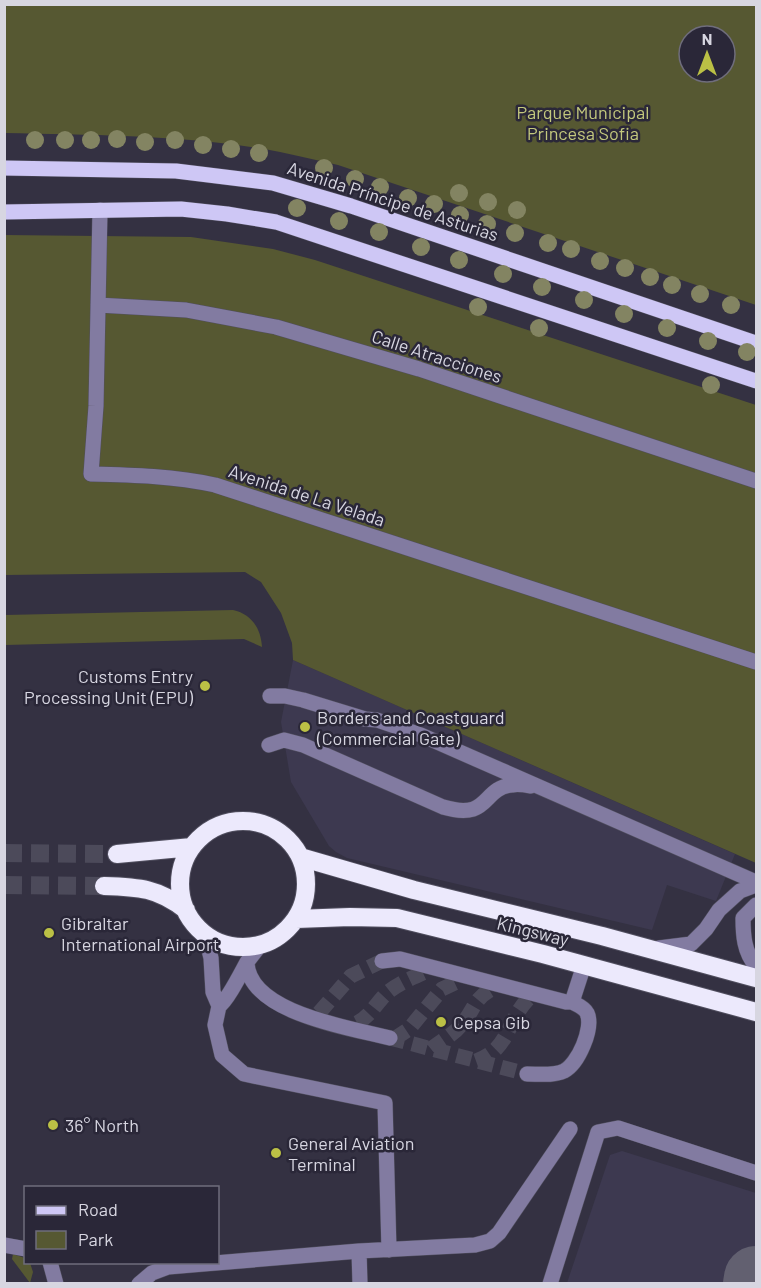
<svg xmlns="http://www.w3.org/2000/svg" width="761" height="1288" viewBox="0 0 761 1288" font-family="Barlow,sans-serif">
  <rect width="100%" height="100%" fill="#343142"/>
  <path fill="#3d3950" d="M293,660l442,194 -19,47 -49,-16 -15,45 -305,-72 -11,-6 -7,-6 -38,-64 -10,-60z
    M622,1151l134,42v90h-189l43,-128z"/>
  <path fill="#565832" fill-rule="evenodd" d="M5,4l751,1v300l-418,-140c-19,-4 -38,-9 -58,-13 -90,-17 -184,-17 -275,-19zM689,36h36v36h-36z
    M4,235l187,2 82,12 42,11 441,145v458l-463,-203 -1,-17 -11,-30 -20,-31 -16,-10 -240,3z
    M233,610c18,4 28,18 29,37l-18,-8 -239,6v-30z
    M13,1254l12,4 1,4 4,1 3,9 -3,11 -18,-24z"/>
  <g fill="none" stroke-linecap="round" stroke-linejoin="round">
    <path stroke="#626070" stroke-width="64" d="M755,1284l1,-6"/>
    <path stroke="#4c4a5a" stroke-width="15" stroke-dasharray="15 8" stroke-linecap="butt" d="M319,1013l32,-37 31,-15
      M357,1023c14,-7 19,-20 30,-30 10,-9 25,-15 38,-21
      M390,1038l137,36
      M394,1039l15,-10 33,-40 17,-8
      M431,1049c10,-8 22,-14 30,-24 14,-15 11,-25 31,-36
      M476,1061c34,-12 30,-39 52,-62"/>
    <path stroke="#4c4a5a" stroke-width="18" stroke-dasharray="18 9" stroke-linecap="butt" d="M4,853l113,1
      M4,885l100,1"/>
    <g stroke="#514f5f" stroke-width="16">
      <path id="minor" d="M100,210l-4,196 -5,68c42,1 83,2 124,11l541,177
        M98,305l88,5 90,17 143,42 337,112
        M270,696h15l18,4 62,19 12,1 44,15 335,147
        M269,745l15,-5 19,5 140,62c48,14 38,-19 69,-22 6,-1 13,0 19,1
        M756,905l-13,13c0,17 1,34 13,48
        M205,934l6,24 2,34 6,14 -4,19 7,30 22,19 141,29 4,147
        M261,944l-14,18c1,51 104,66 143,76
        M659,948l32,-4 15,-15 13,-19 21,-19 16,-6
        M382,961l18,-2 166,43h6l12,-37
        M219,1006c8,-5 22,-33 28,-44
        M527,1074c12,0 26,2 37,-3 14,-7 30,-43 23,-58 -3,-6 -10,-8 -15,-11
        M4,1245l22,4
        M359,1251l1,33
        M50,1262l6,22
        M139,1284l13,-11 16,-6 191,-16 116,-6 15,-4 9,-8 71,-104
        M550,1284l48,-152 20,-4 138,45"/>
    </g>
    <g stroke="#514f5f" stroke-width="16">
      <path id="major" d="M4,168l172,3 97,12 78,23 405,137
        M4,212l177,-3 46,5 49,8 480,159"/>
    </g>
    <g stroke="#514f5f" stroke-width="20">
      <path id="highway" d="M180 884a63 63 0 1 1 126 0a63 63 0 1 1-126 0Z
        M117,854l75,-7
        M300,857l114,33 188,46 154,42
        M104,886c35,1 54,2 82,24
        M296,919l54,-2 47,1 146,36 213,58"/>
    </g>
    <use href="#minor" stroke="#827ba1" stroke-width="15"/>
    <use href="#major" stroke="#cec7f5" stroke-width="15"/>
    <use href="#highway" stroke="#ece9fc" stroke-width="18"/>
  </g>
  <g fill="#838462">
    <circle cx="117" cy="139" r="9"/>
    <circle cx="35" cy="140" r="9"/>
    <circle cx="65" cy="140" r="9"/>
    <circle cx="91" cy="140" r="9"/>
    <circle cx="175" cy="140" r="9"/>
    <circle cx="145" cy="142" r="9"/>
    <circle cx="203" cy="145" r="9"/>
    <circle cx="231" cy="149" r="9"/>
    <circle cx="259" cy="153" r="9"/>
    <circle cx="324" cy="168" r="9"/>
    <circle cx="355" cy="179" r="9"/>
    <circle cx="380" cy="187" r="9"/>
    <circle cx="459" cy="193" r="9"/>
    <circle cx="408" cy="198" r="9"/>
    <circle cx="488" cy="202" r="9"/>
    <circle cx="434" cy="204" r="9"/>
    <circle cx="297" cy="208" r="9"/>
    <circle cx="517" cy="210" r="9"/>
    <circle cx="460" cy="215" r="9"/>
    <circle cx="339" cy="221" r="9"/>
    <circle cx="487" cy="224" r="9"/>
    <circle cx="379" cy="232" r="9"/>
    <circle cx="515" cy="233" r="9"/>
    <circle cx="548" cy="243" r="9"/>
    <circle cx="421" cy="247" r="9"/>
    <circle cx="571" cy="249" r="9"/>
    <circle cx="459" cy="260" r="9"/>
    <circle cx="600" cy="261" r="9"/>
    <circle cx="625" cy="268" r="9"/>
    <circle cx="503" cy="274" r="9"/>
    <circle cx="650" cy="277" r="9"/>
    <circle cx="672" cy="285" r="9"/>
    <circle cx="542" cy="287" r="9"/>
    <circle cx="700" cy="294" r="9"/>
    <circle cx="584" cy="300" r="9"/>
    <circle cx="731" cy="305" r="9"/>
    <circle cx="478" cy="307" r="9"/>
    <circle cx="624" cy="314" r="9"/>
    <circle cx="539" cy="328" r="9"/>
    <circle cx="667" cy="328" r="9"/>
    <circle cx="708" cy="341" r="9"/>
    <circle cx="747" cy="352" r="9"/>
    <circle cx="711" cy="385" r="9"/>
  </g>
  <g fill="#bbc045" stroke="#2a2738" stroke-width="2">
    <circle cx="205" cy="686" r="6"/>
    <circle cx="305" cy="727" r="6"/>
    <circle cx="49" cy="933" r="6"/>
    <circle cx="441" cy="1022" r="6"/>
    <circle cx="53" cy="1125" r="6"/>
    <circle cx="276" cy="1153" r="6"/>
  </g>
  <g text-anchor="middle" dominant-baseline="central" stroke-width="5" stroke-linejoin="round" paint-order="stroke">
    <g font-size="18" fill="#c3c87d" stroke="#2a2738">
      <text x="583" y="112">Parque Municipal<tspan x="583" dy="21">Princesa Sofia</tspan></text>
    </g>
    <g font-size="18" fill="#d7d6e1" stroke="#2a2738">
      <text transform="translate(393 201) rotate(18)">Avenida Príncipe de Asturias</text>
      <text transform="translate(437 356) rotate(18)">Calle Atracciones</text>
      <text transform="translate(307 495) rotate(18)">Avenida de La Velada</text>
      <text transform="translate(533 931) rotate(14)">Kingsway</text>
    </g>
    <g font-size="18" fill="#d7d6e1" stroke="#2a2738" text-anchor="start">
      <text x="193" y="676" text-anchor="end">Customs Entry<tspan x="193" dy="21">Processing Unit (EPU)</tspan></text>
      <text x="317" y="717">Borders and Coastguard<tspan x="317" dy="21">(Commercial Gate)</tspan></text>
      <text x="61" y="923">Gibraltar<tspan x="61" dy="21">International Airport</tspan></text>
      <text x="453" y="1022">Cepsa Gib</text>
      <text x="65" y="1125">36° North</text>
      <text x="288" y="1143">General Aviation<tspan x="288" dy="21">Terminal</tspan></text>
    </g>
  </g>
  <rect width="761" height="1288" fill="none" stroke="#d7d6e1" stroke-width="12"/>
  <rect x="24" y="1186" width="195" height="78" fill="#2a2738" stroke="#6f6d7c" stroke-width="1.5"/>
  <rect x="36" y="1206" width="30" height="9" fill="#cec7f5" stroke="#6f6d7c" stroke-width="1.5"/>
  <text x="78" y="1216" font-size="18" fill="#d7d6e1">Road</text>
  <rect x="36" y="1231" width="30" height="18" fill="#565832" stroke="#6f6d7c" stroke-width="1.5"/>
  <text x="78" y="1246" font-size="18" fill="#d7d6e1">Park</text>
  <g transform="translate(707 54)"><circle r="28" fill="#2a2738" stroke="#6f6d7c" stroke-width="1.5"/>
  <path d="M0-4.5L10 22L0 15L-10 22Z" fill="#bbc045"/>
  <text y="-9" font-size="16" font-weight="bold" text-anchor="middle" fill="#d7d6e1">N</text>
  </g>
</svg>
